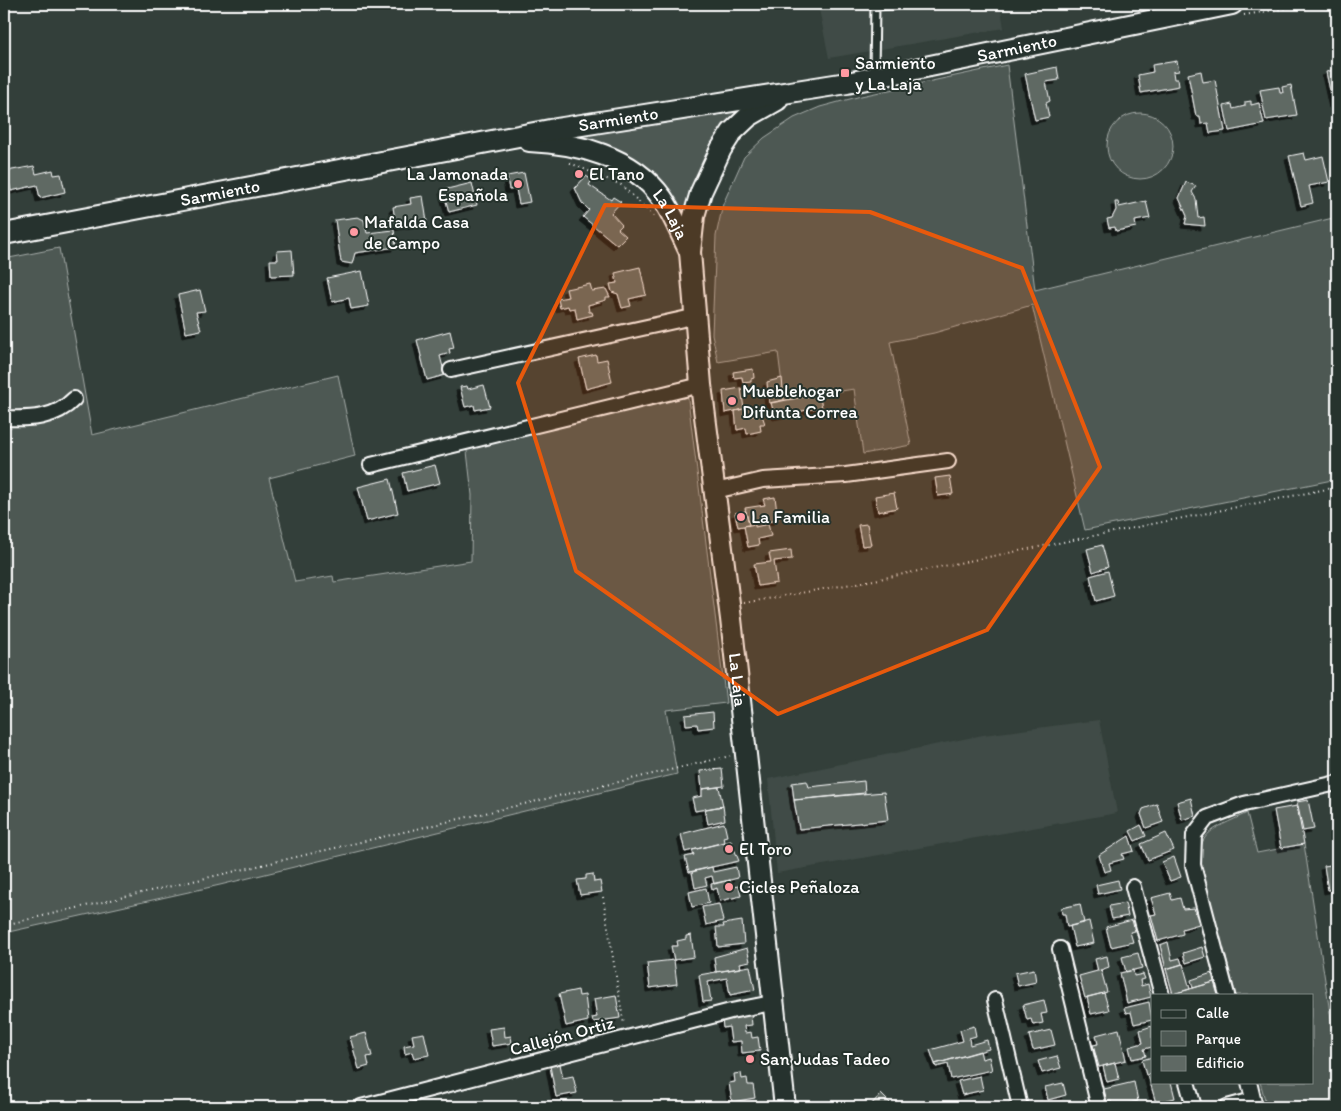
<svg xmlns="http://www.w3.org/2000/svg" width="1341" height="1111" viewBox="0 0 1341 1111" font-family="Itim,sans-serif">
  <defs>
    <filter id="shadow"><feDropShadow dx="-4" dy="4" stdDeviation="0" flood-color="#0009"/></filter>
  </defs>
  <rect width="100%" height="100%" fill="#333f3a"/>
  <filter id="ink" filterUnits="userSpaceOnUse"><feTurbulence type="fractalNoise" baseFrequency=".02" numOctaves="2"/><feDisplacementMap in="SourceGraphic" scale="10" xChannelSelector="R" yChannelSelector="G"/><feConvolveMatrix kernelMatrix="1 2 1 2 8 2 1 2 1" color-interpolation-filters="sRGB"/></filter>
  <g filter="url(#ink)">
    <path fill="#404c47" d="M818,4h182l4,24 -175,30z
      M1099,720l18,93 -340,60 -9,-94 215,-44z"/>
    <path fill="#4d5853" stroke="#a6aca9" d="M1007,65l28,225 302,-73v262l-252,51 -53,-225 -98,28 -44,9 21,103 -48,9 -9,-65 -70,11 -6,-48 -60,10 -6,-28 4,-98 7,-32 21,-47 20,-19 30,-20 26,-11 41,-11z
      M756,102l-69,127c-21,-30 -38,-67 -74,-80 -15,-6 -33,-7 -49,-10l24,-8z
      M1107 146a33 33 0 1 1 66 0a33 33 0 1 1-66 0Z
      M59,248l33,187 246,-60 17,81 -86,22 26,104 38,-6 1,6 137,-21 1,-66 -7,-61 221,-51 40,320 -60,7 11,64 -457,111 -216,48v-674z
      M1247,813l10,40 47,-9 31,201h2v62h-70l-7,-25h52v-87h-76l-32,-117c-12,-47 7,-47 43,-65z"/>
    <path fill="#5f6964" stroke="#fff" filter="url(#shadow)" d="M1177,61l2,10 -6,1 1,7h4l1,7 -38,7 -3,-18 15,-3 -1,-7z
      M1057,67l2,13 -13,2 4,19 -4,2 3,14 -14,3 -10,-46z
      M1337,69v34l-4,1 -7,-32z
      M1201,71l2,11 12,-2 10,51 -15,2 -2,-10 -7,1 -1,-8h-4l-8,-42z
      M1291,85l6,30 -31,5 -6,-30 19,-3 1,6h3l-1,-6z
      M1251,101v4l8,-2 5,21 -35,7 -5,-25 8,-2 1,5 12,-3v-4z
      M1304,153l2,7 17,-4 6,26 -20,4 4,17 -12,3 -12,-50z
      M34,166l2,8 17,-4 1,5 7,-1 4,18 -25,6 -3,-13 -26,6 -4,-20z
      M524,173l6,29 -11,2 -3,-15 -7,1 -2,-14z
      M586,176l6,4 -3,5 22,15 2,-3 8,5 -10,11 11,12 -4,4 8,7 -9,9 -34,-28 6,-7 -7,-7 -7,-15z
      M1186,182l10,4 -4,6 4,7 2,19 6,-1 1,9 -20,-2 2,-8 -8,-18z
      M472,183l5,22 -28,7 -6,-22z
      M423,196l4,26 -31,5 -3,-20 18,-3 -1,-6z
      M1146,201l4,17 -15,3 1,6 -20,4 -1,-4 -6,1 -2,-9 5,-1 4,-8 -1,-8h3l1,5z
      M358,217l6,3 3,13 27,-3 2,17 -41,6 -3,11 -11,-2 -6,-42z
      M292,250l2,25 -23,1 -1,-16h8l-1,-9z
      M640,267l6,28 -17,4 2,7 -9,2 -4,-14 -6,-2 -2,-8 7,-1 -2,-10z
      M362,271l7,35 -18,3 -2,-11 -17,4 -5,-24z
      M590,284l2,7 14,-2 4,8h-4v3l-18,5 1,7h3l1,3 -16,4 -2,-11 -6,1 -1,-3 -8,2 -2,-9 10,-2 -2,-8z
      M200,290l5,21 -9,1 5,18 -15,3 -8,-38z
      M450,331l4,17 -5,1 1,4 -10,3 5,19 -18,5 -10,-40z
      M596,355l1,6 10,-2 5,23 -26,7 -7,-30z
      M753,369l1,9 -3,1v3l-8,1 -1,-6 -8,1 -1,-6z
      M782,378l2,22 -15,3 -2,-21z
      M484,385l6,22 -15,3 -1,-5 -9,2 -5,-20 7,-1 1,3z
      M741,388l3,21 -19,4 -2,-22z
      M819,394l3,13 -45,9 -3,-3 -3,-10z
      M750,407l1,9 9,-1 3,3 2,6h-5l1,7 -14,3 -1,-6 -9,2 -2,-19z
      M435,465l5,18 -33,8 -4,-18z
      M950,476l3,18 -15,2 -3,-18z
      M390,479l8,34 -31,8 -9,-34z
      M894,493l3,15 -19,4 -3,-16z
      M775,497l3,23 -11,2 -1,-3 -18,2 -3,-13 20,-3 -2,-6z
      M746,511l3,14 -11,2 -3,-14z
      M755,524v3l13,-3 3,12 -13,3 1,6 -11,2 -4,-21z
      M867,524l4,21 -9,1 -4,-21z
      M1102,545l6,22 -15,5 -6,-23z
      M791,550l1,9 -18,2 3,22 -19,3 -4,-22 17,-2 -2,-9z
      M1108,571l6,25 -18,5 -6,-25z
      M713,712l1,15 -16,2 -1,-5 -11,1 -1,-10z
      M722,769l2,17 -22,3 -2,-18z
      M807,781l2,6 55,-6 1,12 -71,7 -2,-17z
      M719,787l4,19 -28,5 -3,-13 10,-2v-7z
      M884,792l4,28 -89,9 -5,-29z
      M1191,798l4,18 -13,4 -5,-18z
      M1308,800l6,29 -11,2 -6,-29z
      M1157,804l6,18 -17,6 -5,-14 2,-5z
      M723,806l2,14 -17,4 -3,-15z
      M1297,806l7,38 -23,4 -7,-38z
      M724,823l3,13 -4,1 1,5 -39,10 -4,-18z
      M1141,825l5,11 -11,5 -5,-10z
      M1166,833l8,17 -26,10 -7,-16z
      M1129,836l5,15 -12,3 2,5 -15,4 2,7 -7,2 -5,-17z
      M731,841l8,20 -50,11 -4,-15 9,-2 -2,-5z
      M1174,857l7,20 -11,4 -8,-19z
      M1337,864v24l-9,2 -4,-24z
      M712,867l1,5 23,-5 2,11 -24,6 -2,-8 -7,2 2,7 -12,3 -3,-16z
      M593,874l1,8 6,-1 2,11 -22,3 -3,-15 9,-1v-4z
      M730,880l1,7 8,-1 2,10 -21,5 -3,-13 -5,2 -1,-6z
      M1118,880l2,9 -22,5 -2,-9z
      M706,888l3,15 -17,4 -3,-15z
      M1170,893l2,7 8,-2 3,11 11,-1 5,16 -17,5 1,5 -25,7 -7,-26 5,-1 -5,-16z
      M1125,903l3,13 -16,3 -3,-13z
      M719,904l4,17 -17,4 -4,-18z
      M1080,904l4,19 -17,4 -2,-13h-3l-1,-6z
      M1132,920l3,11 -5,1 3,10 -22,5 -5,-20z
      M742,921l2,23 -26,3 -2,-20h8l-1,-3z
      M1089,921l5,22 -19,4 -5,-21z
      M691,935l3,22 -20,3 -3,-14h7l-1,-5 9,-2v-3z
      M1168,942l4,18 8,-2 2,6 -16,5 -6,-24z
      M1202,947l3,10 -19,6 -3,-10z
      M747,948l3,13 -10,2 1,5 -25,4 -2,-15z
      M1138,953l4,15 -16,4 -4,-15z
      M1107,956l2,11 -11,4 -3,-12z
      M674,960l3,24 -27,4 -3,-25z
      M1183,964l7,25 -17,5 -7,-25z
      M750,966l5,24 -25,5 -3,-17 -19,4 3,19 -8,1 -4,-27z
      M1034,969l2,13 -18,4 -3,-13z
      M1101,970l6,22 -22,6 -6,-22z
      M1133,970l1,6 9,-2 2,5 -5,1 1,6 7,-2 3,13 -24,6 -7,-30z
      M1212,973l2,9 -21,6 -2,-8z
      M1214,982l4,13h-45v-1z
      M578,990l1,6 6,-1 3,26 -22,5 -7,-32z
      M1104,993l5,17 -18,4 -4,-17z
      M616,995l4,23 -27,4 -1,-4 5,-1 -3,-18z
      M1044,1000l3,13 -6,1 2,9 -10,2 -2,-6 -4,1 -4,-15z
      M1149,1002l3,18 -18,4 -3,-12 -5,1 -2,-5z
      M751,1015l1,10 -8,1 1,7 6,-1 1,6 6,-1 2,14 -18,2 -1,-12 -10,1 -2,-15 -6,1 -1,-9z
      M974,1026l2,10 -7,2 1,7 17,-5 2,9 -54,15 -5,-14 33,-9 -3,-11z
      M1152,1026v21l-8,2 2,7 -14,3 -3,-12 14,-4 -3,-13z
      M504,1027l1,10 6,-1 1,7 -20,3 -3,-17z
      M1119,1029l7,31 -27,7 -6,-22 5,-1 -2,-9z
      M1051,1030l4,15 -22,5 -4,-15z
      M366,1033l6,23 -5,1 2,9 -10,3 -9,-32z
      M424,1033l5,22 -15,3 -2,-6 -7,2 -1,-8 10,-2 -2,-9z
      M980,1051l2,8 7,-2 3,13 -41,9 -3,-15 -12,3 -1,-3z
      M1057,1056l4,12 -19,5 -4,-12z
      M1152,1057v17l-6,1 -4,-15z
      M1115,1063l4,16 -12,3 -4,-16z
      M560,1064l3,14 10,-2 4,17 -21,4 -6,-31z
      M741,1073l1,6 5,-1 1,7h5l2,13 -23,4 -3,-19 6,-1 -1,-8z
      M1152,1074v8h19l4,16 -19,5 -8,-28z
      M980,1076l3,14 -21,5 -4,-14z
      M1134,1082l4,19 -26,6 -1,-6 -4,1 -3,-13z
      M1063,1083l3,12 -18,5 -3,-13z
      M881,1094l13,13h-25z
      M984,1101l2,6h-26z"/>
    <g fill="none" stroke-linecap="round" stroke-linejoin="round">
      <g stroke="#fff" stroke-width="11">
        <path id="lane" d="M876,6l32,-2
          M874,75l1,-71"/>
      </g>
      <g stroke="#fff" stroke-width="18">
        <path id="street" d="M451,370l246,-54
          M4,418c26,1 51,1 70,-19
          M371,465l330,-80
          M715,491l48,-11 83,-5 102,-14
          M1133,887l29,108
          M1060,949l39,158
          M1227,995l-34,-130 1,-30 13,-17 37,-14 93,-21
          M995,1000l25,107
          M1187,1082l7,25
          M1249,1082l6,25
          M361,1107l370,-96 41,-8
          M1227,1107l26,-7"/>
      </g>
      <g stroke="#fff" stroke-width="24">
        <g id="secondary">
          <path id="s1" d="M777,100l-28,16 -17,16 -11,17 -20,43 -7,24 -4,36 11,133 30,234 54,488"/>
          <path id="s2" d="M529,141c48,2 103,15 133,57 11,16 19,36 28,54"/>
          <path id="s3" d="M4,234l546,-104 297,-47 385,-79"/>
        </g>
      </g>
      <path stroke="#fff" stroke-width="2" stroke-dasharray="1 4" stroke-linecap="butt" d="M1244,15l68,-11
        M570,163l51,22 33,31
        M744,603l130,-23 463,-93
        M603,897l21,128
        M4,925l726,-169"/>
      <use href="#lane" stroke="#26332d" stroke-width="7"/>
      <use href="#street" stroke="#26332d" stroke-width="14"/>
      <use href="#secondary" stroke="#26332d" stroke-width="20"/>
    </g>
  </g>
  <path fill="#e8590c" fill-opacity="0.2" stroke="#e8590c" stroke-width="4" stroke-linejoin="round" d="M605,205l265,7 152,56 78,199 -113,163 -209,84 -202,-143 -58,-188z"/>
  <g fill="#ff9aa2" stroke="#26332d" stroke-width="2">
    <rect x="840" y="68" width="10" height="10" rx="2.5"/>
    <circle cx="579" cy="174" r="5"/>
    <circle cx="518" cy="184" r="5"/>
    <circle cx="354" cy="232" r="5"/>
    <circle cx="732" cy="401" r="5"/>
    <circle cx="741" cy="517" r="5"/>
    <circle cx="729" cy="849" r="5"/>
    <circle cx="729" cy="887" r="5"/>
    <circle cx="750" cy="1059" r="5"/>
  </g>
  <g text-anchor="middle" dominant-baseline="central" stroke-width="4" stroke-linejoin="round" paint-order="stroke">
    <g font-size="18" fill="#fff" stroke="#26332d">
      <text stroke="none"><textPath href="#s3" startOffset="1030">Sarmiento</textPath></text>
      <text stroke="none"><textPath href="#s3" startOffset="625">Sarmiento</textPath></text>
      <text stroke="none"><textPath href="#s3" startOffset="220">Sarmiento</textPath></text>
      <text stroke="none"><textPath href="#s2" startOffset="168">La Laja</textPath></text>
      <text stroke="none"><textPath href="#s1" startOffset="615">La Laja</textPath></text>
      <text transform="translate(562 1036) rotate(-15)">Callejón Ortiz</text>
    </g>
    <g font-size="18" fill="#fff" stroke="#26332d" text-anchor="start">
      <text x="855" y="63">Sarmiento<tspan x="855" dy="21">y La Laja</tspan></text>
      <text x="508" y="174" text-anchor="end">La Jamonada<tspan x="508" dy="21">Española</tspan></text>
      <text x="589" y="174">El Tano</text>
      <text x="364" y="222">Mafalda Casa<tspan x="364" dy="21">de Campo</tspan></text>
      <text x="742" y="391">Mueblehogar<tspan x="742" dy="21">Difunta Correa</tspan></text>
      <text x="751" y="517">La Familia</text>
      <text x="739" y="849">El Toro</text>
      <text x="739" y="887">Cicles Peñaloza</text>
      <text x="760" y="1059">San Judas Tadeo</text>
    </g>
  </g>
  <rect width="1341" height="1111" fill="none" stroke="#26332d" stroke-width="20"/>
  <rect x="10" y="10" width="1321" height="1091" fill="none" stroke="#fff" stroke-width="2" filter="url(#ink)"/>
  <rect x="1151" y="994" width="162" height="90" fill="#26332d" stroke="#7d8581"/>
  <rect x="1161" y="1010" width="25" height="8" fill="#26332d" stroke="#7d8581"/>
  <text x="1196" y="1018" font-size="15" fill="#ffffff">Calle</text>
  <rect x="1161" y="1031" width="25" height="15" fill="#4d5853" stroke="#7d8581"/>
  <text x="1196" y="1044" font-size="15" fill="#ffffff">Parque</text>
  <rect x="1161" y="1056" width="25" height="15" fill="#5f6964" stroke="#7d8581"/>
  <text x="1196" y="1068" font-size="15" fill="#ffffff">Edificio</text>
</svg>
